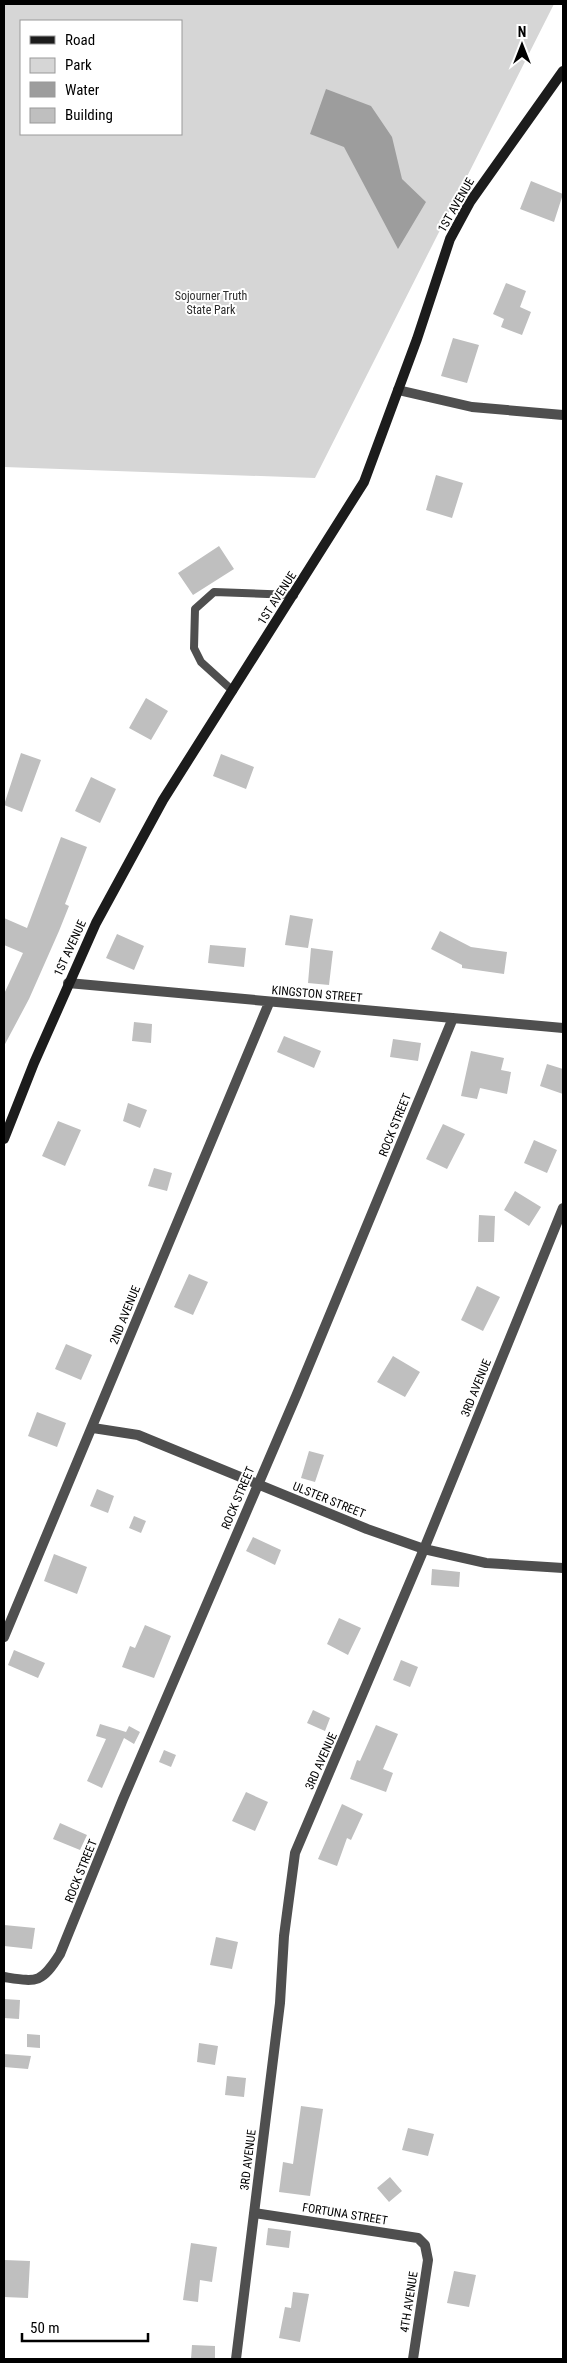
<svg xmlns="http://www.w3.org/2000/svg" width="567" height="2363" viewBox="0 0 567 2363" font-family="'Roboto Condensed',sans-serif">
  <rect width="100%" height="100%" fill="#fff"/>
  <path fill="#d6d6d6" fill-rule="evenodd" d="M4,4h550l-239,474 -311,-11zM21,21h160v113h-160z"/>
  <path fill="#9d9d9d" d="M326,89l45,17 21,31 10,42 24,23 -28,47 -54,-102 -34,-13z"/>
  <path fill="#bfbfbf" d="M531,181l32,13 -9,28 -34,-13z
    M506,283l20,8 -6,16 11,5 -9,23 -21,-8 3,-8 -11,-5z
    M453,338l26,7 -12,38 -26,-7z
    M436,475l27,8 -11,35 -26,-8z
    M219,546l15,23 -41,26 -15,-22z
    M146,698l22,13 -17,29 -22,-12z
    M21,753l20,7 -19,52 -18,-7z
    M221,754l33,13 -8,22 -33,-13z
    M91,777l25,12 -16,34 -25,-12z
    M61,837l26,10 -22,57 4,2 -10,25 -30,68 -25,47v-52l19,-41 -19,-8v-27l23,10z
    M290,915l23,4 -5,29 -23,-3z
    M440,931l31,16 36,5 -3,22 -42,-6v-3l-31,-16z
    M117,934l27,12 -10,24 -28,-12z
    M210,945l36,3 -2,19 -36,-4z
    M311,948l22,3 -4,34 -21,-2z
    M134,1022l18,2 -1,19 -19,-2z
    M284,1036l37,15 -7,17 -37,-16z
    M393,1039l28,4 -3,18 -28,-4z
    M471,1051l33,7 -3,12 10,2 -4,22 -27,-6 -3,11 -16,-3z
    M547,1064l16,5v25l-23,-8z
    M128,1103l19,7 -7,18 -17,-7z
    M58,1121l23,9 -16,36 -23,-10z
    M443,1124l22,10 -18,35 -21,-10z
    M534,1140l23,10 -10,23 -23,-10z
    M154,1168l18,5 -5,18 -19,-5z
    M515,1191l26,16 -12,19 -25,-16z
    M479,1215l16,1 -1,26h-16z
    M189,1274l19,8 -15,33 -19,-8z
    M477,1286l23,11 -17,34 -22,-11z
    M66,1344l26,11 -11,25 -26,-11z
    M393,1356l27,16 -15,25 -28,-15z
    M37,1412l29,11 -9,24 -29,-11z
    M309,1451l15,4 -9,27 -14,-4z
    M97,1489l17,7 -6,17 -18,-7z
    M134,1516l12,5 -5,12 -12,-5z
    M253,1537l28,13 -6,15 -29,-14z
    M54,1554l33,13 -10,27 -33,-13z
    M432,1569l28,3 -1,15 -28,-2z
    M339,1618l22,10 -13,27 -21,-11z
    M145,1625l26,11 -17,42 -32,-11 8,-21 5,2z
    M14,1650l31,13 -7,15 -30,-13z
    M401,1660l17,7 -8,20 -17,-7z
    M313,1710l17,8 -5,13 -18,-8z
    M100,1724l26,8 3,-6 11,6 -6,12 -10,-6 -22,50 -15,-7 19,-42 -10,-3z
    M376,1725l22,9 -15,35 10,4 -7,19 -36,-13 7,-19 3,1z
    M164,1750l12,5 -5,12 -12,-5z
    M246,1792l22,10 -13,29 -23,-10z
    M342,1804l21,10 -12,26 -4,-2 -10,28 -19,-7z
    M60,1823l27,12 -7,15 -27,-11z
    M4,1925l31,3 -3,21 -28,-3z
    M216,1937l22,5 -6,27 -22,-4z
    M4,1999l16,1 -1,19 -15,-1z
    M27,2034l13,1v13l-13,-1z
    M199,2043l19,3 -3,19 -18,-3z
    M4,2054l27,2 -3,13 -24,-2z
    M227,2076l19,2 -2,19 -19,-2z
    M301,2106l22,3 -13,87 -31,-4 4,-30 10,2z
    M408,2128l26,6 -6,22 -26,-6z
    M390,2177l12,14 -13,11 -12,-14z
    M268,2228l23,3 -2,17 -23,-3z
    M191,2243l26,4 -5,35 -12,-2 -2,22 -15,-2z
    M4,2260l26,1 -2,37 -24,-1z
    M454,2271l22,4 -7,32 -22,-4z
    M293,2292l16,2 -9,48 -21,-4 6,-31 6,1z
    M192,2345l23,1v13h-24z"/>
  <g fill="none" stroke-linecap="round" stroke-linejoin="round">
    <path stroke="#4f4f4f" stroke-width="8" d="M233,691l-32,-29 -7,-14 1,-39 19,-17 80,3"/>
    <path stroke="#4f4f4f" stroke-width="10" d="M398,390l74,17 91,8
      M68,983l495,45
      M93,1428l45,7 229,94 57,20 62,14 77,5
      M4,1637l265,-634
      M4,1977c33,5 37,7 56,-23l63,-155 174,-405 156,-376
      M254,2213l164,25 7,7 3,15 -15,99
      M236,2359l44,-356 4,-67 11,-83 129,-304 139,-341"/>
    <path stroke="#1c1c1c" stroke-width="10" d="M4,1139l30,-76 62,-140 67,-123 201,-318 53,-143 33,-100 20,-37 93,-131"/>
  </g>
  <g text-anchor="middle" dominant-baseline="central" stroke-width="4" stroke-linejoin="round" paint-order="stroke">
    <g font-size="12" fill="#000" stroke="#fff">
      <text transform="translate(456 205) rotate(-60)">1ST AVENUE</text>
      <text transform="translate(277 598) rotate(-57)">1ST AVENUE</text>
      <text transform="translate(70 948) rotate(-65)">1ST AVENUE</text>
      <text transform="translate(317 994) rotate(5)">KINGSTON STREET</text>
      <text transform="translate(395 1125) rotate(-68)">ROCK STREET</text>
      <text transform="translate(125 1315) rotate(-68)">2ND AVENUE</text>
      <text transform="translate(476 1388) rotate(-68)">3RD AVENUE</text>
      <text transform="translate(238 1498) rotate(-67)">ROCK STREET</text>
      <text transform="translate(329 1500) rotate(22)">ULSTER STREET</text>
      <text transform="translate(321 1761) rotate(-66)">3RD AVENUE</text>
      <text transform="translate(81 1871) rotate(-68)">ROCK STREET</text>
      <text transform="translate(248 2160) rotate(-83)">3RD AVENUE</text>
      <text transform="translate(345 2214) rotate(9)">FORTUNA STREET</text>
      <text transform="translate(409 2302) rotate(-81)">4TH AVENUE</text>
    </g>
    <g font-size="12" fill="#2d2d2d" stroke="#fff">
      <text x="211" y="296">Sojourner Truth<tspan x="211" dy="14">State Park</tspan></text>
    </g>
  </g>
  <rect width="567" height="2363" fill="none" stroke="#000000" stroke-width="10"/>
  <rect x="20" y="20" width="162" height="115" fill="#ffffff" stroke="#999999"/>
  <rect x="30" y="36" width="25" height="8" fill="#1c1c1c" stroke="#999999"/>
  <text x="65" y="45" font-size="15" fill="#000000">Road</text>
  <rect x="30" y="58" width="25" height="15" fill="#d6d6d6" stroke="#999999"/>
  <text x="65" y="70" font-size="15" fill="#000000">Park</text>
  <rect x="30" y="82" width="25" height="15" fill="#9d9d9d" stroke="#999999"/>
  <text x="65" y="95" font-size="15" fill="#000000">Water</text>
  <rect x="30" y="108" width="25" height="15" fill="#bfbfbf" stroke="#999999"/>
  <text x="65" y="120" font-size="15" fill="#000000">Building</text>
  <g transform="translate(522 45)" stroke="#ffffff" stroke-width="4" paint-order="stroke">
  <path d="M0-4L9 19L0 12L-9 19Z" fill="#000000"/>
  <text y="-8" font-size="14" font-weight="bold" text-anchor="middle" fill="#000000">N</text>
  </g>
  <path d="M22 2333v8h126v-8" fill="none" stroke="#000000" stroke-width="2.5"/>
  <text x="30" y="2333" font-size="15" fill="#000000" stroke="#ffffff" stroke-width="4" paint-order="stroke">50 m</text>
</svg>
